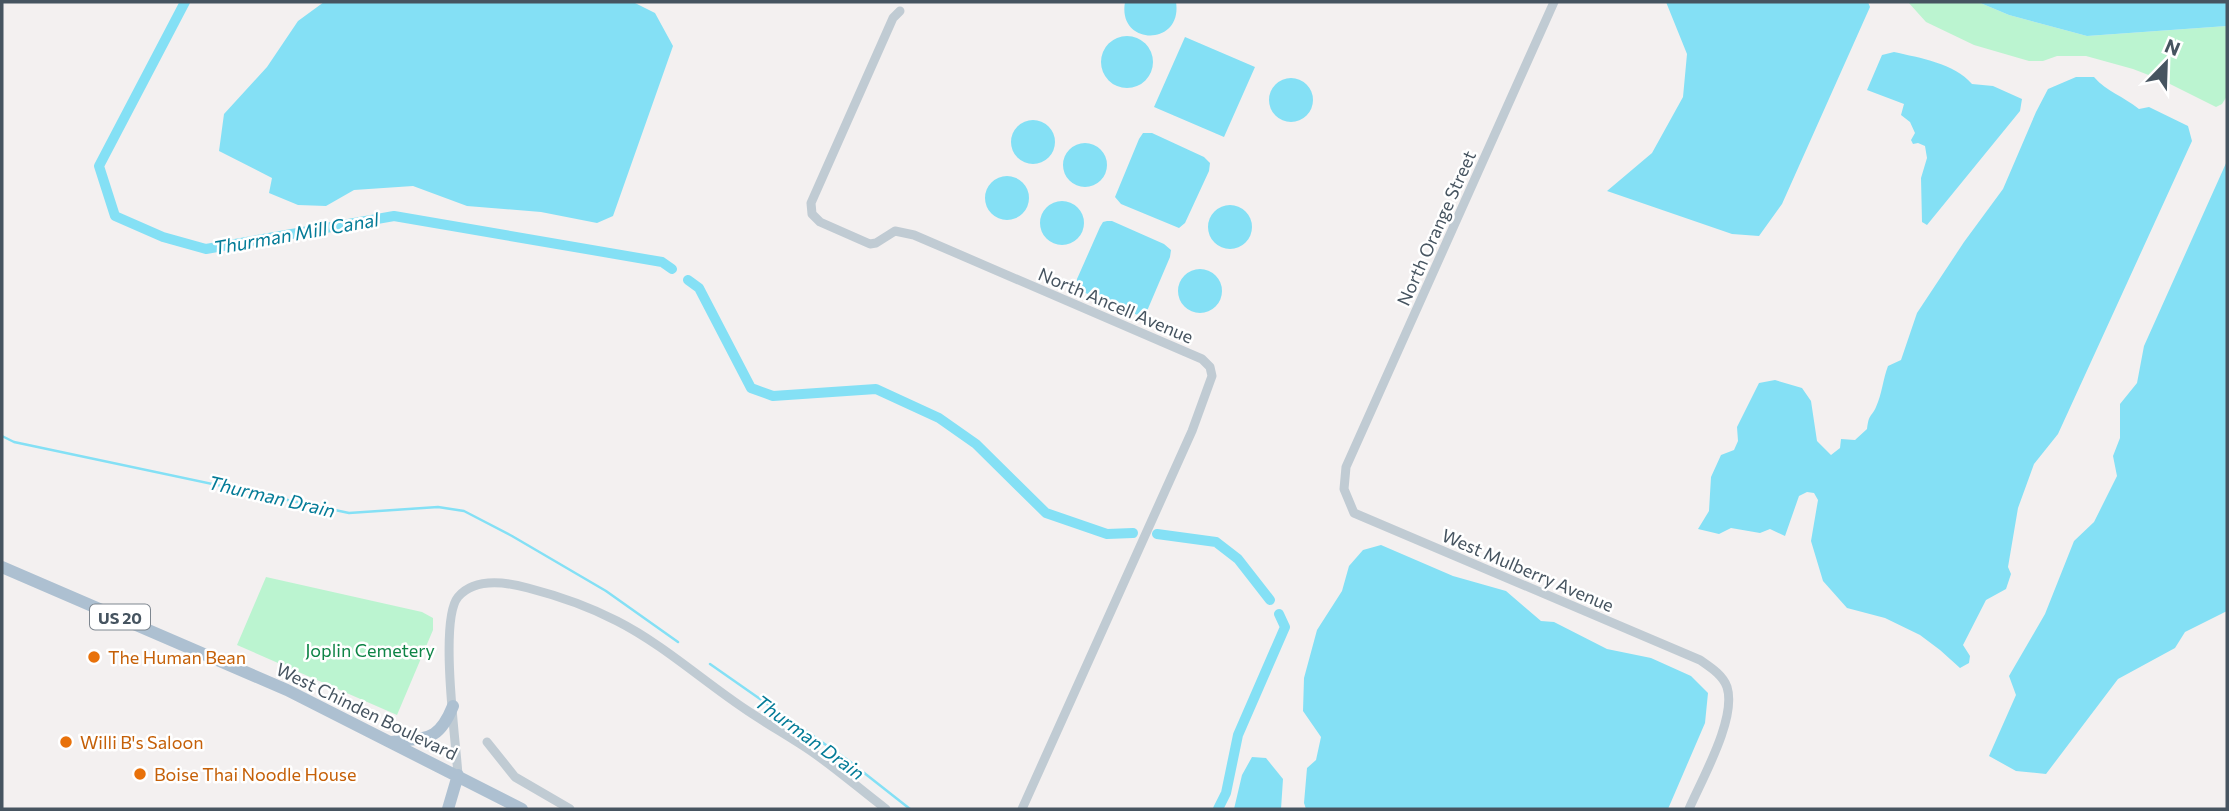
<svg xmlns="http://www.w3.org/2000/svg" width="2229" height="811" viewBox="0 0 2229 811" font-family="Commissioner,sans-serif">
  <rect width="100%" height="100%" fill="#f3f0f0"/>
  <path fill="#bbf4d0" d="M1908,2h70l31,13 78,21 140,-10v70l-5,8 -6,3 -52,-26 -31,-12 -47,-13h-29l-14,5h-14l-55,-16 -48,-23z
    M266,577l156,35 11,6v12l-36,85 -160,-70z"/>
  <path fill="#84e0f5" d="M324,2h309l22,11 18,33 -60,170 -16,7 -56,-11 -74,-6 -54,-20 -59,4 -28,16 -28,-1 -29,-12 3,-15 -53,-27 5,-37 43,-47 31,-46z
    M1125,2h51c7,45 -59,44 -51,0z
    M1666,2h202l2,5 -88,197 -23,32 -27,-2 -125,-43 45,-38 31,-56 4,-43z
    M1978,2h249v24l-140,10 -78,-21z
    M1101 62a26 26 0 1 1 52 0a26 26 0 1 1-52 0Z
    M1185,37l70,30 -31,70 -70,-30z
    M1894,52c26,6 60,11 78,32l21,2 29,13 -2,12 -93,114 -5,-3 -1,-44 6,-20 -2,-12 -7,-3 -5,1 -2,-4 4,-7 -5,-11 -9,-7 3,-11 -37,-14 15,-35z
    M2076,77h18c13,15 29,19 45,32l10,-2 39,19 4,15 -134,293 -24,30 -16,44 -10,59 3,7 -5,15 -20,11 -23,45 7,11 -1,7 -9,5 -20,-18 -20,-15 -35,-17 -38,-10 -24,-27 -12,-40 7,-41 -4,-7 -7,-1 -8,4 -14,40 -15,-7 -10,4 -29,-5 -12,6 -21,-5 11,-18 2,-34 10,-22 13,-5 4,-9 -1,-14 22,-44 16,-3 27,8 9,13 6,40 14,14 9,-7 1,-9 14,1 12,-11c2,-16 4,-11 9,-22 6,-13 7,-28 12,-41l13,-6 16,-47 47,-71 39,-53 33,-77 12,-23z
    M1269 100a22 22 0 1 1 44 0a22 22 0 1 1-44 0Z
    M1011 142a22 22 0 1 1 44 0a22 22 0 1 1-44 0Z
    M1143,133h9l52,24 6,6 -1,8 -24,52 -6,5 -58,-24 -6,-7 24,-58z
    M1063 165a22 22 0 1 1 44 0a22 22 0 1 1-44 0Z
    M2227,161v450l-42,21 -10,16 -57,31 -72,95 -30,-3 -27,-15 27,-61 -7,-19 36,-62 29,-73 20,-19 23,-46 -4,-20 7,-18v-34l17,-21 7,-37z
    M985 198a22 22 0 1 1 44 0a22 22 0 1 1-44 0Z
    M1040 223a22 22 0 1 1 44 0a22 22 0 1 1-44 0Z
    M1208 227a22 22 0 1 1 44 0a22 22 0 1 1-44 0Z
    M1107,221h5l52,23 7,6 -1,7 -23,54 -7,5 -57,-24 -6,-6v-7l23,-52 3,-5z
    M1178 291a22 22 0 1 1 44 0a22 22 0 1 1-44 0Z
    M1381,545l72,31 53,15 35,30 13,1 53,27 44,9 40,18 17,17 -3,30 -37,86h-362l-2,-6 3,-35 9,-8 5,-23 -18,-26 1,-33 13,-48 25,-39 7,-25 14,-16z
    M1252,757l14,1 17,21 -2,30h-47l8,-34z"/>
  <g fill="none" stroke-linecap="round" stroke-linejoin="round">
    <path stroke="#84e0f5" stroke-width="2.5" d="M2,436l12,6 335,71 89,-6 26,4 48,25 94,55 72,51
      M710,664l139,97 61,48"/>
    <path stroke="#84e0f5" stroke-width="10" d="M185,2l-86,164 16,50 48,21 43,12 188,-33 268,46 10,7
      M688,280l11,8 52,100 22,8 103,-7 63,29 37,26 70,69 61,21 26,-1
      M1157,534l59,8 22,17 32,41
      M1218,809l8,-16 12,-58 47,-108 -6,-13"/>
    <path stroke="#c0cbd3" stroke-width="9" d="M1554,2l-208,465 -2,22 10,24 346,147c10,7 23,15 27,27 10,31 -25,92 -38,122
      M900,11l-7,7 -82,185 1,11 8,8 50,22 6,-1 19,-12 19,4 288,124 8,8 2,9 -20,55 -170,378
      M487,742l28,35 55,32
      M458,775c-2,-33 -19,-155 0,-178 17,-20 48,-15 70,-9 31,8 60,18 89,33 47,24 87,61 131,90 21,14 42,26 63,40 26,18 50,39 75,58"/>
    <path stroke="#adc0d1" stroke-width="12" d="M2,567l285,123 235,119
      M391,742c35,-5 47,1 62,-36
      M448,809l10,-34"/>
  </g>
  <g fill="#e8710a" stroke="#fff" stroke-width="2.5">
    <circle cx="94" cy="657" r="7"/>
    <circle cx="66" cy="742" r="7"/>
    <circle cx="140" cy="774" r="7"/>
  </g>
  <g text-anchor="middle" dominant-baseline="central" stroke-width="5" stroke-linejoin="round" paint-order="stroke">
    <rect fill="#fff" stroke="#7e8790" stroke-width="2" x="90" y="604.5" width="60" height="25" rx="5"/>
    <g font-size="16" font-weight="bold" fill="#465460">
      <text x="120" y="617">US 20</text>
    </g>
    <g font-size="18" fill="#465460" stroke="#fff">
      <text transform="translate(1436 228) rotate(-66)">North Orange Street</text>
      <text transform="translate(1116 305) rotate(23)">North Ancell Avenue</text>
      <text transform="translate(1528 570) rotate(23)">West Mulberry Avenue</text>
      <text transform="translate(367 711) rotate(26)">West Chinden Boulevard</text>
    </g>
    <g font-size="18" fill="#0e8446" stroke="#fff">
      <text x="370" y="650">Joplin Cemetery</text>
    </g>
    <g font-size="18" fill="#c56008" stroke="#fff" text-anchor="start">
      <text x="108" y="657">The Human Bean</text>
      <text x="80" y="742">Willi B's Saloon</text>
      <text x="154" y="774">Boise Thai Noodle House</text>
    </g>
    <g font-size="19" font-style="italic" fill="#037b97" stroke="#fff">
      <text transform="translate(296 233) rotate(-10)">Thurman Mill Canal</text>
      <text transform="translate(272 496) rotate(13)">Thurman Drain</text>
      <text transform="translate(810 737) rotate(36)">Thurman Drain</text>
    </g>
  </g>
  <rect width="2229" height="811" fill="none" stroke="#465460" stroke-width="7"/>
  <g transform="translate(2166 63) rotate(23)" stroke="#ffffff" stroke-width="5" paint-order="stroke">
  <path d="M0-5L12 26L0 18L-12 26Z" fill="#465460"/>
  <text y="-10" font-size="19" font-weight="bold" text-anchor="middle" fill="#465460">N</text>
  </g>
</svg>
